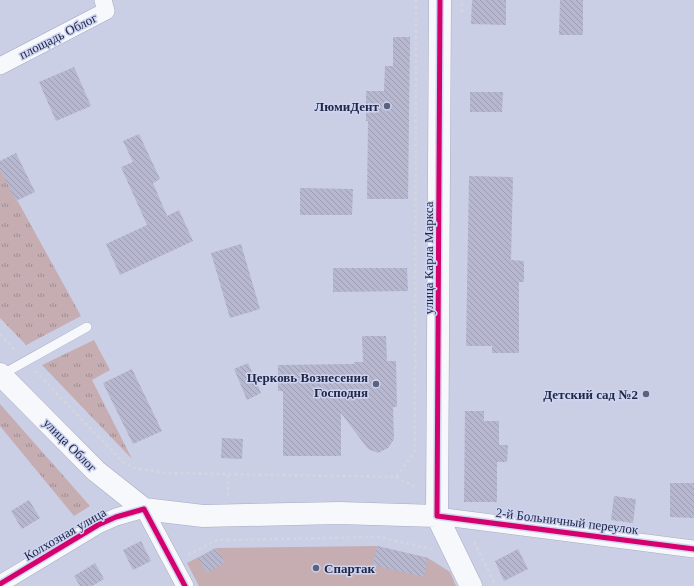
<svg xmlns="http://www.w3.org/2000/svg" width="694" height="586" viewBox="0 0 694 586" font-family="Georgia,serif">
  <defs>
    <pattern id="grass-tufts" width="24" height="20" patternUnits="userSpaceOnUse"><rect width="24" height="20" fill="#c5adb2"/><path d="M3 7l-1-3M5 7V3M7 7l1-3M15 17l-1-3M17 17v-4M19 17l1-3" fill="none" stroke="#a08d92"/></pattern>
    <pattern id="building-back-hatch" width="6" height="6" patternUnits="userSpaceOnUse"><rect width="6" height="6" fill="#b7b7cf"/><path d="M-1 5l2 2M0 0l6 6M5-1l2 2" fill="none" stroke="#9d9db3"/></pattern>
  </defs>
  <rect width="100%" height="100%" fill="#cacfe6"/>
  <path fill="url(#grass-tufts)" d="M0,169l81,147 -55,29 -26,-27z
    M94,340l16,30 -18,10 40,79 -90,-94z
    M0,404l90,102 -16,10 -74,-90z"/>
  <path fill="#c5adb2" d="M377,546l51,12 22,14 6,14h-257l-12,-23 29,-15z"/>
  <path fill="url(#building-back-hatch)" d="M472,0h34v25l-35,-1z
    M560,0h23v35h-24z
    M393,37h17l-2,162h-41l1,-78h-2v-30h18l1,-25h8z
    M74,67l17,39 -35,15 -17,-39z
    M470,92h33l-1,20h-32z
    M139,134l21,45 -7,4 14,33 12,-6 14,31 -73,34 -14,-31 41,-19 -26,-58 12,-5 -10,-21z
    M16,153l19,39 -19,9 -16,-32v-8z
    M469,176l44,1 -2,83 13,1v21h-5v71h-27v-7h-26z
    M300,188l53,1 -1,26h-52z
    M241,244l19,65 -30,9 -19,-65z
    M333,268h74l1,23 -75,1z
    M362,336h24l1,25h9l1,46h-4l1,32 -6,9 -10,5 -10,-4 -27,-36v43h-58v-65h-5v-26l76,-1v-2h9z
    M248,363l13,30 -14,7 -13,-31z
    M132,369l30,62 -29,13 -30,-61z
    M465,411h19v10h15v24h9l-1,17h-10v40h-33z
    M222,438l21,1 -1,20 -21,-1z
    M670,483h24v35l-24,-1z
    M614,496l22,3 -3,24 -22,-3z
    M29,500l11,18 -18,11 -11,-18z
    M141,541l10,20 -18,9 -10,-20z
    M377,546l51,12 -4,19 -51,-12z
    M216,548l9,15 -18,10 -9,-15z
    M518,549l10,20 -24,12 -9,-20z
    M95,563l9,16 -12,7h-12l-6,-10z"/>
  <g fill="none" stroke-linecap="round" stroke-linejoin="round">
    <g stroke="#a6abc2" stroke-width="10">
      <path id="lane" d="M1,375l86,-48"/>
    </g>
    <g stroke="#a6abc2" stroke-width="18">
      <path id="street" d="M0,66l106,-55 -3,-11
        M437,516l257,33
        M0,584l98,-59 18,-8 28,-8 41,77"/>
    </g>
    <g stroke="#a6abc2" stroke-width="23">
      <path id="secondary" d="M440,0l-3,516 34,70
        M0,374l96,97 48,38 59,7 136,-3 98,3"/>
    </g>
    <path stroke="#d3d6de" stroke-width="2.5" stroke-dasharray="3 3" stroke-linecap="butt" d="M462,12v-12
      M0,334l16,17
      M35,371l88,91 11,6 32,5 230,4 19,-26 1,-451
      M396,477l21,11
      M228,496v-22
      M227,540l152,-3 52,12
      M474,542l22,44
      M188,555l29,-15 10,-1"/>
    <use href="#lane" stroke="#f7f8fb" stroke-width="9"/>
    <use href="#street" stroke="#f7f8fb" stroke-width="17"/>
    <use href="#secondary" stroke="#f7f8fb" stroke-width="22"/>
    <g stroke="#ced5f3" stroke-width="8">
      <path id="cycleway" d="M440,0l-3,516 257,33
        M0,584l98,-59 18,-8 28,-8 41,77"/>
    </g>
    <use href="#cycleway" stroke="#d6006c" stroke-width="5"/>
  </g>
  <g fill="#5d627c" stroke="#ced5f3" stroke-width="1.5">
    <circle cx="387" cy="106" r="4"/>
    <circle cx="376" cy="384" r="4"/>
    <circle cx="646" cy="394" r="4"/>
    <circle cx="316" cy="568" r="4"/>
  </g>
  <g text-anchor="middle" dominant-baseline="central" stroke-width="3" stroke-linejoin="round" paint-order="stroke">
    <g font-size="13" fill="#222743" stroke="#ced5f3">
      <text transform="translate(58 36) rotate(-27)">площадь Облог</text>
      <text transform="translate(428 258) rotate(-90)">улица Карла Маркса</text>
      <text transform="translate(70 445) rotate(45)">улица Облог</text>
      <text transform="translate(567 521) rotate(7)">2-й Больничный переулок</text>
      <text transform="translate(65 534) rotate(-30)">Колхозная улица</text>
    </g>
    <g font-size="13" font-weight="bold" fill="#222743" stroke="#ced5f3" text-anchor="end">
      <text x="379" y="106">ЛюмиДент</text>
      <text x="368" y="377">Церковь Вознесения<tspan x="368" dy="15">Господня</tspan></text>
      <text x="638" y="394">Детский сад №2</text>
      <text x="324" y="568" text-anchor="start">Спартак</text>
    </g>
  </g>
</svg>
